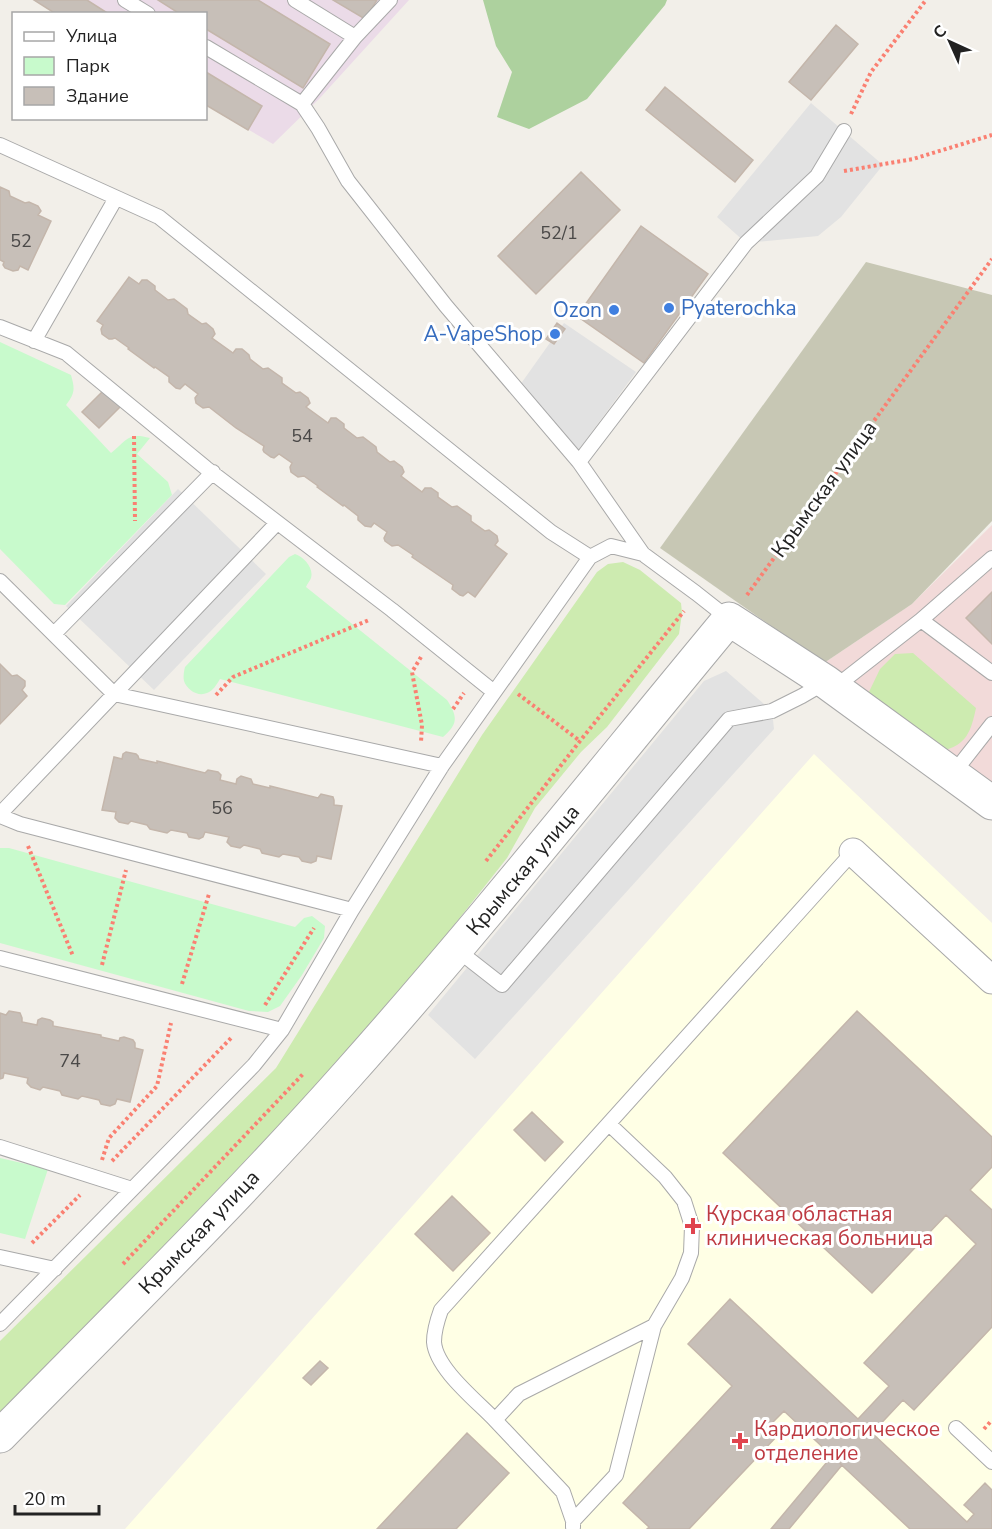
<svg xmlns="http://www.w3.org/2000/svg" width="992" height="1529" viewBox="0 0 992 1529" font-family="'Nunito Sans',sans-serif">
  <rect width="100%" height="100%" fill="#f2efe9"/>
  <path fill="#f2dad9" d="M992,525v262l-168,-124 88,-59z"/>
  <path fill="#ebdbe8" d="M34,0h375l-90,99 -46,45 -67,-39v-91l-150,-1z"/>
  <path fill="#ffffe5" d="M814,754l178,169v606h-867z"/>
  <path fill="#c7c7b4" d="M866,262l126,33v226l-80,83 -88,59 -164,-115z"/>
  <path fill="#cdebb0" d="M623,562l17,8 41,33 1,10 -3,21 -72,93 -26,25 -46,56 -28,50 -101,128 -64,74 -342,357v-76l276,-273 206,-333 115,-163 11,-8z
    M913,653l63,55c-5,23 -9,37 -34,43l-75,-55 13,-27 15,-15z"/>
  <path fill="#add19e" d="M483,0h184l-2,5 -78,94 -58,30 -32,-12 15,-45 -16,-26z"/>
  <path fill="#c8facc" d="M0,342l71,33c4,14 4,18 -5,30l45,48c16,-13 17,-21 39,-15l-13,16 31,28 4,13 -107,110 -11,-1 -54,-55z
    M295,554c9,3 19,14 16,24 -1,3 -4,6 -5,9l141,113c11,17 11,24 -4,37l-223,-58c-3,5 -7,12 -13,14 -9,4 -20,-3 -23,-12 -1,-4 0,-10 1,-14l104,-110z
    M0,848h9l286,79 9,-9 8,-2 13,10 -1,12 -22,37 -22,31 -12,6 -19,-1 -249,-68z
    M0,1158l48,11 -23,70 -25,-6z"/>
  <path fill="#e2e2e2" d="M811,103l72,62 -42,52 -23,19 -72,7 -29,-26z
    M564,323l72,49 -59,80 -57,-67z
    M178,489l88,85 -112,116 -88,-84z
    M726,671l46,40 2,18 -299,330 -47,-44 276,-334z"/>
  <path fill="#c7bfb8" stroke="#c4b6ab" stroke-width="1.5" d="M34,0h53l22,14h-53z
    M158,0h100l72,44 -27,44 -97,-59v-15h-26z
    M333,0h44l-12,19z
    M836,25l22,19 -47,56 -22,-18z
    M206,72l56,34 -14,24 -42,-25z
    M665,87l88,73 -18,22 -89,-72z
    M581,172l39,38 -84,84 -38,-38z
    M0,187l9,4 1,5 15,7 4,-1 9,4 3,5 -3,4 13,6 -23,49 -8,-4 -2,4 -5,1 -8,-3 -2,-3 1,-3 -4,-2z
    M641,226l67,48 -64,89 -67,-47z
    M129,277l10,7 3,-4h5l8,6v4l13,10 6,-1 13,10 1,5 14,10 4,-1 7,6 2,5 -3,4 21,15 3,-4h6l7,6 1,4 13,10 5,-1 14,10v5l14,10 4,-1 8,6 2,5 -4,4 22,16 3,-5h5l8,6v4l13,10 6,-1 13,10 1,5 13,10 4,-1 8,6 2,5 -3,4 21,16 3,-4h6l7,5v4l14,10 5,-1 14,10v5l14,10 4,-1 8,6 1,5 -3,4 12,9 -32,43 -7,-5 -5,4 -3,-1 -8,-6 1,-4 -41,-28 1,-2 -15,-10 -6,1 -7,-5 -1,-3 3,-6 -13,-9 -3,4 -6,-1 -7,-6v-4l-14,-11 -1,1 -26,-19 1,-1 -14,-10 -6,1 -7,-5 -1,-5 2,-4 -13,-9 -5,4 -3,-1 -7,-5 -1,-2 1,-4 -28,-18 -27,-21 -6,1 -7,-5 -1,-5 3,-4 -13,-10 -5,5 -4,-1 -7,-6v-5l-14,-10 -1,1 -26,-19 1,-1 -14,-10 -3,1h-3l-7,-5 -1,-5 2,-4 -6,-4z
    M557,323l8,6 -11,15 -8,-5z
    M104,390l17,16 -22,22 -17,-16z
    M992,592v52l-26,-26z
    M0,664l12,12 5,-1 8,6v5l-3,4 5,6 -27,28z
    M126,752l10,2 2,2 1,3 18,4v-2l48,12 3,-3 10,2 3,3 -1,5 16,4 1,-5 4,-3 10,3 2,5 17,4v-2l48,12 3,-4 12,3 1,3v5l8,1 -11,53 -14,-3 -1,5 -5,2 -9,-2 -3,-4 -16,-3 -4,3 -17,-4 -2,-4 -16,-4 -4,3 -9,-2 -4,-4 2,-5 -24,-5 -2,5 -4,2 -10,-2 -2,-4 -16,-3 -4,3 -17,-4 -3,-4 -16,-4 -3,3 -9,-2 -4,-4 1,-6 -14,-2 12,-53 8,2 1,-5z
    M9,1011l11,2 2,5v4l15,3 1,-5 4,-2 8,2 3,2v4l48,9v2l18,4 1,-3 4,-1 9,3 2,3v5l8,2 -13,52 -13,-3 -2,5 -5,2 -9,-2 -2,-4 -17,-4 -4,3 -16,-4 -2,-4 -17,-4 -3,3 -9,-3 -4,-4 1,-5 -24,-5 -1,5 -3,1v-66l6,2z
    M857,1011l135,126v30l-22,23 22,20v117l-78,83 -11,-10 -31,33 95,89 7,-8 -10,-9 21,-22 7,7v39h-82l-126,-118 -15,15 9,9 -89,94h-42l2,-2 -26,-24 109,-117 -44,-42 42,-45 128,120 31,-33 -25,-23 112,-119 -30,-29 -74,78 -149,-140z
    M532,1112l31,30 -18,19 -31,-31z
    M452,1196l38,37 -37,38 -38,-37z
    M320,1361l8,7 -17,17 -8,-7z
    M467,1433l42,40 -53,56h-79z
    M832,1456l10,9 -53,64h-18z"/>
  <g fill="none" stroke-linecap="round" stroke-linejoin="round">
    <g stroke="#a9a9a9" stroke-width="16">
      <path id="service" d="M125,0l23,14
        M295,0l60,37
        M206,47l96,57 16,24 30,53 98,125 133,156 64,92 53,39 33,26
        M302,104l53,-67 35,-37
        M0,145l159,72 392,315 39,25
        M0,327l66,26 140,115 186,142 102,82
        M34,341l82,-143
        M579,462l167,-219 71,-67 27,-45
        M0,581l114,113 328,72
        M921,620l71,-62
        M54,634l159,-162
        M834,688l87,-68 71,53
        M952,775l40,-51
        M0,814l277,-291
        M0,816l20,8 332,86
        M456,949l46,36 227,-266 43,-8 30,-15 24,-14
        M0,958l282,72
        M609,1124l56,53 19,24 8,25 -1,27 -9,25 -28,48 -135,68 -24,26c-18,-19 -59,-51 -61,-78 0,-12 3,-21 7,-32l412,-458
        M0,1147l132,42
        M0,1257l55,12
        M0,1324l254,-259 28,-35 70,-120 90,-144 148,-209 21,-11 32,8
        M495,1420l68,72 10,29v6
        M956,1428l36,34
        M573,1521l43,-46 38,-149"/>
    </g>
    <g stroke="#a9a9a9" stroke-width="29">
      <path id="minor" d="M853,852l139,128"/>
    </g>
    <g stroke="#a9a9a9" stroke-width="35">
      <path id="tertiary" d="M0,1436c117,-119 236,-236 347,-361 132,-148 255,-303 382,-456l97,63 166,121"/>
    </g>
    <path stroke="#fa8072" stroke-width="4" stroke-dasharray="3 3" stroke-linecap="butt" d="M851,114l20,-42 55,-72
      M844,171l69,-12 79,-24
      M134,436l1,85
      M747,595l245,-336
      M421,657l-9,15 10,53 -1,17
      M518,694l62,47
      M216,695l17,-18 136,-57
      M453,709l11,-16
      M28,846l45,110
      M486,861l94,-120 104,-130
      M102,965l24,-95
      M182,984l27,-90
      M265,1005l49,-77
      M102,1160l7,-22 48,-52 14,-63
      M112,1161l120,-124
      M32,1243l48,-48
      M123,1264l180,-190
      M984,1429l8,-9"/>
    <use href="#service" stroke="#fff" stroke-width="14"/>
    <use href="#minor" stroke="#fff" stroke-width="27"/>
    <use href="#tertiary" stroke="#fff" stroke-width="33"/>
  </g>
  <g fill="#3f7fe0" stroke="#fff" stroke-width="2">
    <circle cx="669" cy="308" r="6"/>
    <circle cx="614" cy="310" r="6"/>
    <circle cx="555" cy="334" r="6"/>
  </g>
  <g fill="#e0444e" stroke="#fff" stroke-width="2">
    <path d="M690 1217h6v6h6v6h-6v6h-6v-6h-6v-6h6z"/>
    <path d="M737 1432h6v6h6v6h-6v6h-6v-6h-6v-6h6z"/>
  </g>
  <g text-anchor="middle" dominant-baseline="central" stroke-width="6" stroke-linejoin="round" paint-order="stroke">
    <g font-size="18" fill="#4b4948">
      <text x="559" y="233">52/1</text>
      <text x="21" y="241">52</text>
      <text x="302" y="436">54</text>
      <text x="222" y="808">56</text>
      <text x="70" y="1061">74</text>
    </g>
    <g font-size="21" fill="#366cbe" stroke="#fff" text-anchor="end">
      <text x="681" y="308" text-anchor="start">Pyaterochka</text>
      <text x="602" y="310">Ozon</text>
      <text x="543" y="334">A-VapeShop</text>
    </g>
    <g font-size="21" fill="#222" stroke="#fff">
      <text transform="translate(824 489) rotate(-54)">Крымская улица</text>
      <text transform="translate(523 870) rotate(-50)">Крымская улица</text>
      <text transform="translate(199 1232) rotate(-46)">Крымская улица</text>
    </g>
    <g font-size="21" fill="#be3a42" stroke="#fff" text-anchor="start">
      <text x="706" y="1214">Курская областная<tspan x="706" dy="24">клиническая больница</tspan></text>
      <text x="754" y="1429">Кардиологическое<tspan x="754" dy="24">отделение</tspan></text>
    </g>
  </g>
  <rect x="12" y="12" width="195" height="108" fill="#ffffff" stroke="#a7a7a7" stroke-width="1.5"/>
  <rect x="24" y="32" width="30" height="9" fill="#ffffff" stroke="#a7a7a7" stroke-width="1.5"/>
  <text x="66" y="42" font-size="18" fill="#222222">Улица</text>
  <rect x="24" y="57" width="30" height="18" fill="#c8facc" stroke="#a7a7a7" stroke-width="1.5"/>
  <text x="66" y="72" font-size="18" fill="#222222">Парк</text>
  <rect x="24" y="87" width="30" height="18" fill="#c7bfb8" stroke="#a7a7a7" stroke-width="1.5"/>
  <text x="66" y="102" font-size="18" fill="#222222">Здание</text>
  <g transform="translate(950 42) rotate(315)" stroke="#ffffff" stroke-width="4.5" paint-order="stroke">
  <path d="M0-4.5L10 22L0 15L-10 22Z" fill="#222222"/>
  <text y="-9" font-size="16" font-weight="bold" text-anchor="middle" fill="#222222">С</text>
  </g>
  <path d="M15 1505v9h84v-9" fill="none" stroke="#222222" stroke-width="3"/>
  <text x="24" y="1505" font-size="18" fill="#222222" stroke="#ffffff" stroke-width="4.5" paint-order="stroke">20 m</text>
</svg>
